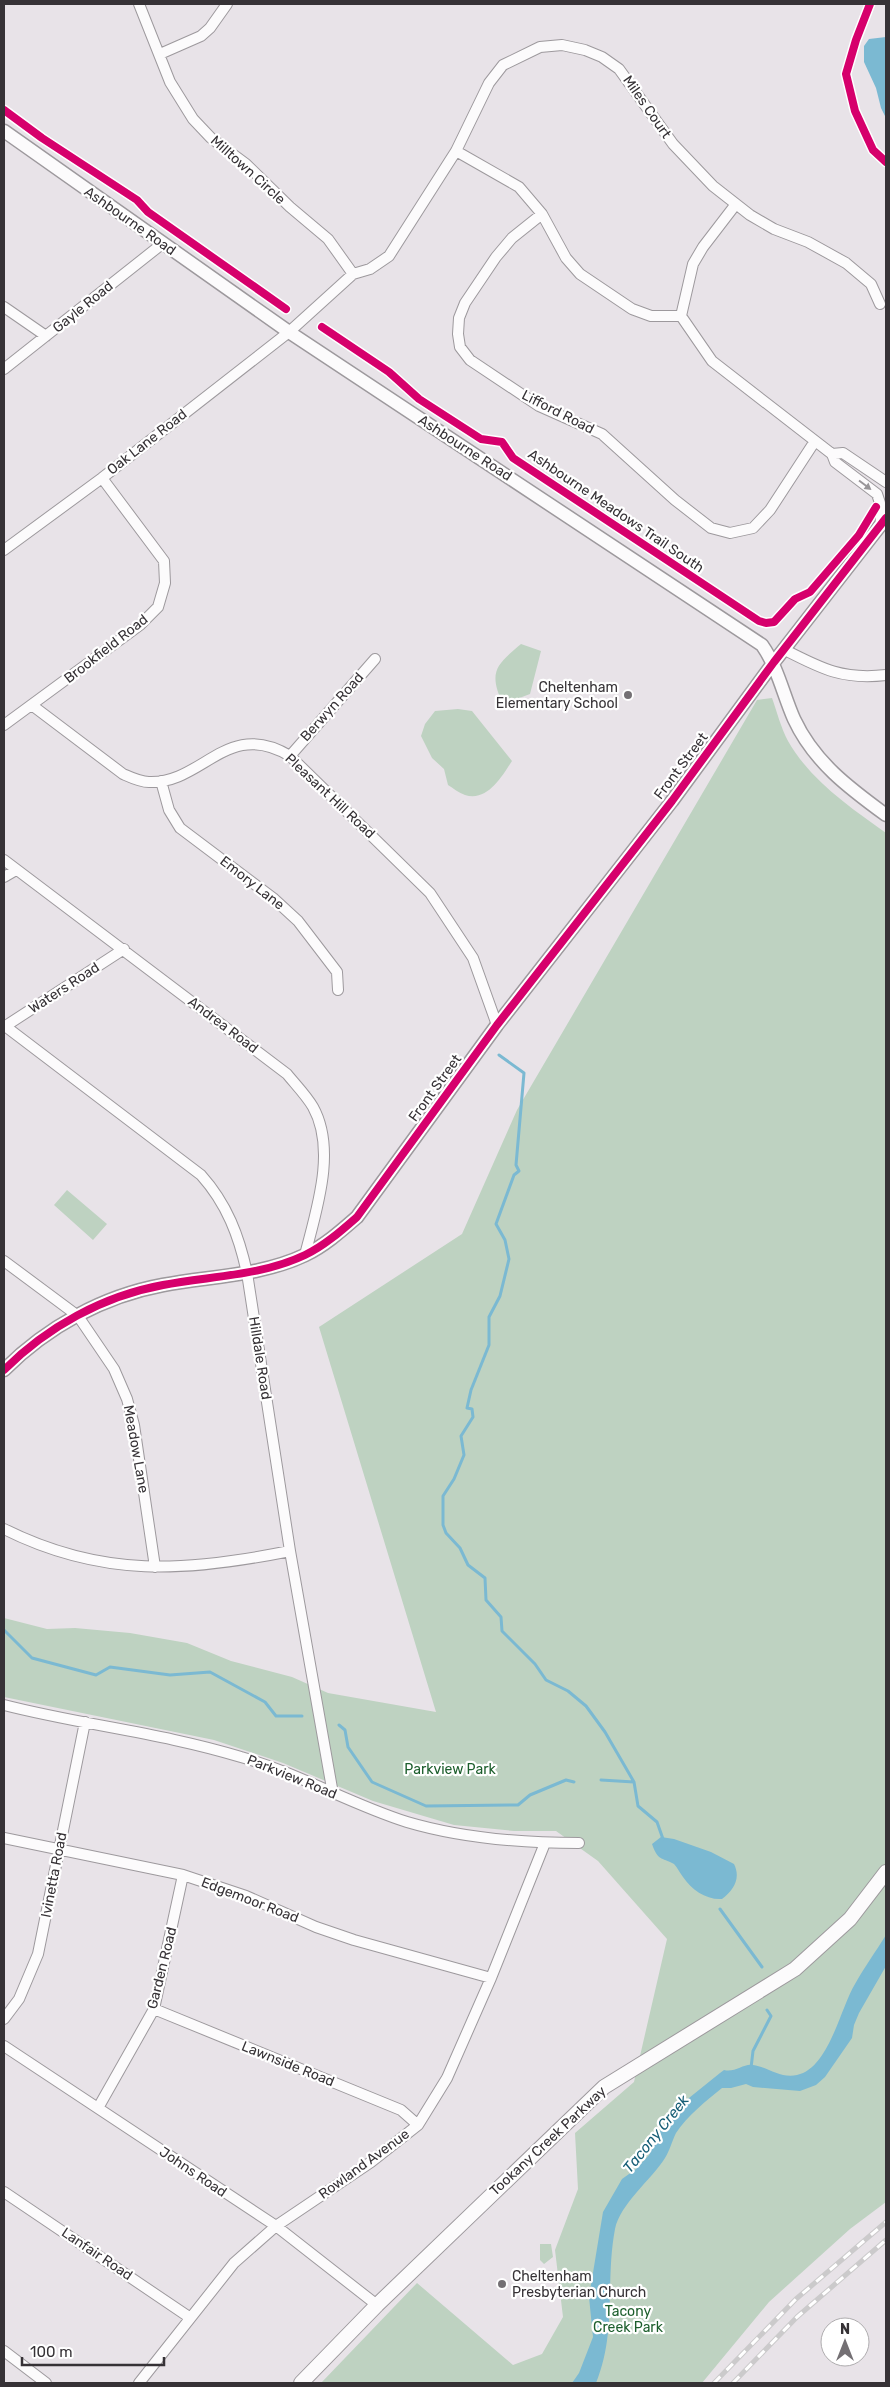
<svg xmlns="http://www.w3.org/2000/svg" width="890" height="2387" viewBox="0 0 890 2387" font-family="Rubik,sans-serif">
  <rect width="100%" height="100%" fill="#e8e3e8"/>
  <path fill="#bed2c1" d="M521,644l20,7 -11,43 -27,10c-15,-32 -7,-39 18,-60z
    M772,698c5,14 9,30 16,43 22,39 63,67 98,92v1369l-36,27 -81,73 -67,81h-381l96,-100 96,82 29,-11 21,-37 -8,-67 23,-61 -3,-56 59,-51 33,-143 -69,-78 -42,-30h-42l-60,-6 -81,-24 -90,-38 -69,-23 -210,-43v-79l43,11 28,-1 55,5 57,10 44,18 61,16 36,16 108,19 -117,-385 143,-93 55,-124 240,-410z
    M458,709l14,2 40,50c-10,15 -24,41 -47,34 -6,-2 -12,-7 -17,-10l-4,-16 -12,-11 -11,-22 4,-12 10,-13z
    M67,1190l40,34 -14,16 -39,-35z
    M540,2244h11l2,13 -9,7 -4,-4z"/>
  <path fill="#7bb9d2" d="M886,37v81l-5,-10 -5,-20 -12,-26v-16l5,-7z
    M661,1837l13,2 37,13 23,12c7,14 0,26 -12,35 -16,1 -30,-9 -39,-22 -3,-4 -6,-10 -9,-13 -13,-7 -16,-3 -22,-20z
    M886,1935v31l-27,47 -5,12 -2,13 -27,39 -9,8 -16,6 -47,-4 -7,-3 -15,4h-9c-15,12 -35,28 -46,45 -4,8 -6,17 -11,25 -13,21 -45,46 -50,71 -10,53 2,103 -19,154h-24l7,-10 14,-36 -4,-40 14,-85 19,-33 14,-10 13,-14 8,-20 11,-15 16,-18 36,-29 4,-3c11,3 20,-7 29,-5 15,2 28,14 44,10 32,-7 43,-66 58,-91 9,-16 21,-33 31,-49z"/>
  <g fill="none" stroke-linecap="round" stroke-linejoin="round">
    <path stroke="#7bb9d2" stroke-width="3" d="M499,1055l25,18 -8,92 3,6 -5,4 -18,49 9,16 4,19 -9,37 -11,21v28l-18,45 -4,18 5,1 1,8 -12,19 3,19 -10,24 -11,17v29l3,8 14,15 8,17 17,13 1,22 15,17 1,14 33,33 11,16 22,11 18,15 19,26 29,50
      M4,1630l28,28 64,17 14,-8 60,8 40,-3 55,30 11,14h26
      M339,1725l6,5 3,17 24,35 54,24 92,-1 12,-10 36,-15 8,2
      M601,1780l33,2 4,24 19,16 6,17
      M720,1909l42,58
      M751,2068l2,-17 18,-35 -4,-6"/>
    <g stroke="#9d999d" stroke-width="12">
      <path id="minor" d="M139,4l31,78 23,37 18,19 35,26 44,43 38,32 25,35
        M160,54l41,-18 9,-8 17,-24
        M456,151l63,36 23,27 24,44 14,16 52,35 19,7h30
        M736,204l-33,43 -10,17 -12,52 31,45 120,93 11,-1 43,29
        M542,214l-30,24 -16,19 -31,46 -6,15 -1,16 2,13 10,13 69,46 63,28 73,66 36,28 19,5 23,-5 17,-18 45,-69
        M4,307l42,29
        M4,369l158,-125
        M832,454l3,8 42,32 3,9 1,22
        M4,550l98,-72 187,-146 64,-58 17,-5 19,-13 67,-105 33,-68 14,-18 37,-18 22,-2 23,5 17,7 17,12 54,75 40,42 37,29 24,14 34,13 38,21 25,21 9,20
        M785,650c37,19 58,30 101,25
        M33,706l90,68c9,4 17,8 26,8 54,2 78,-64 141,-26l140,137 43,65 24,67
        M4,725l136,-100 18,-18 7,-24 -1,-22 -62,-83
        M290,756l85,-97
        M161,781l8,29 11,18 93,70 25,23 39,51 1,18
        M4,860l283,214c8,10 19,21 26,33 24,43 3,104 -8,148
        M4,877l12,-7
        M5,1026l196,149c26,29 38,61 46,98l43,278 43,243
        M4,1027l120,-78
        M4,1261l74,55 36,53 13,30 7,26 21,142
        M4,1529c98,49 182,43 286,22
        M4,1705c78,20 159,28 237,52 57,16 109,47 166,65 54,16 116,21 172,21
        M4,1838l179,37 63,21 70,31 38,13 137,38
        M154,2009l247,101 17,15
        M4,2019l15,-20 19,-45 47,-232
        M4,2046l272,180 101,79
        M98,2108l56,-99 29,-134
        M4,2192l185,125
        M4,2351l42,32
        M139,2383l95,-120 42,-37 95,-64 47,-37 29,-47 44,-100 54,-135"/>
    </g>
    <g stroke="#9d999d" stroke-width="15">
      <path id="tertiary" d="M4,131l285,201 473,313c16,23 21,49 32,74 20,43 55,69 92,96
        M4,1370c43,-43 99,-74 159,-85 47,-9 98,-9 142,-30 19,-9 36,-24 52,-38l140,-192 175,-224 102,-139 112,-144"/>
    </g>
    <g stroke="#9d999d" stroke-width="16">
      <path id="secondary" d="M301,2383l76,-78 227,-218 191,-118 55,-50 36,-47"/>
    </g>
    <use href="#minor" stroke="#fcfbfc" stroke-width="10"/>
    <use href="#tertiary" stroke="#fcfbfc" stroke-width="12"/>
    <use href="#secondary" stroke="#fcfbfc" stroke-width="14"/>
    <g stroke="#cbcacb" stroke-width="5">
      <path id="rail" d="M714,2383l82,-84 90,-77
        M733,2383l64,-66 89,-77"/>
    </g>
    <use href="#rail" stroke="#fff" stroke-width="3" stroke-dasharray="9" stroke-linecap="butt"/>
    <g stroke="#fff" stroke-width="11">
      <path id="cycleway" d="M870,4l-14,36 -10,34 9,37 18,39 13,12
        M4,110l38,28 95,62 11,12 138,97
        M322,327l67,45 30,27 62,40 21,3 11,16 246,163 7,2 8,-1 21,-23 15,-7 49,-57 17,-28
        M4,1370c43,-43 99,-74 159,-85 47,-9 98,-9 142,-30 19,-9 36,-24 52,-38l140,-192 175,-224 102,-139 112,-144"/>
    </g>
    <use href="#cycleway" stroke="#d6006c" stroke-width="8"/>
  </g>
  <defs><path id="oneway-solid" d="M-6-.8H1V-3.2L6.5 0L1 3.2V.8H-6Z" transform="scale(1.25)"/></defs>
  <use fill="#999699" href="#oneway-solid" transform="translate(865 485) rotate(37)"/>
  <g fill="#747074" stroke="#fff" stroke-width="2">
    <circle cx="628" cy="695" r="5"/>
    <circle cx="502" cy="2284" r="5"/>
  </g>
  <g text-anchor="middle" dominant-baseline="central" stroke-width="4.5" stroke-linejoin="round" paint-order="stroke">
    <g font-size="14" fill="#363236" stroke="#fff">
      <text transform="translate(647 107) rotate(55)">Miles Court</text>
      <text transform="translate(248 170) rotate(42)">Milltown Circle</text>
      <text transform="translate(130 221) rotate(35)">Ashbourne Road</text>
      <text transform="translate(83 307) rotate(-39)">Gayle Road</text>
      <text transform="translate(558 412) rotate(27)">Lifford Road</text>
      <text transform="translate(147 442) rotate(-38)">Oak Lane Road</text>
      <text transform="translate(465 448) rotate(33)">Ashbourne Road</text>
      <text transform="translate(616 511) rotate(34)">Ashbourne Meadows Trail South</text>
      <text transform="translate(106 649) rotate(-38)">Brookfield Road</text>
      <text transform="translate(332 707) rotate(-48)">Berwyn Road</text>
      <text transform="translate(681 766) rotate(-53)">Front Street</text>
      <text transform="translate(330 796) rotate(43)">Pleasant Hill Road</text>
      <text transform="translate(252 883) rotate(38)">Emory Lane</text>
      <text transform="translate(64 988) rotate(-33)">Waters Road</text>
      <text transform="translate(223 1025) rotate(37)">Andrea Road</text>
      <text transform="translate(435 1088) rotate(-54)">Front Street</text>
      <text transform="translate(260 1358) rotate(81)">Hilldale Road</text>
      <text transform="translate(136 1449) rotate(80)">Meadow Lane</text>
      <text transform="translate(292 1777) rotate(22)">Parkview Road</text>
      <text transform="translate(54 1875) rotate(-79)">Ivinetta Road</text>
      <text transform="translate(250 1900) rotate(21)">Edgemoor Road</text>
      <text transform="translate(162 1968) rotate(-76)">Garden Road</text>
      <text transform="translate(288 2064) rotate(22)">Lawnside Road</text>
      <text transform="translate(548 2141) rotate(-43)">Tookany Creek Parkway</text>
      <text transform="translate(364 2164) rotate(-36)">Rowland Avenue</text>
      <text transform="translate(193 2172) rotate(34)">Johns Road</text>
      <text transform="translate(97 2254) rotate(34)">Lanfair Road</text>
    </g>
    <g font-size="14" fill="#363236" stroke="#fff" text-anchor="end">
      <text x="618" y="687">Cheltenham<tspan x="618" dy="16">Elementary School</tspan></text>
      <text x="512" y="2276" text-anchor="start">Cheltenham<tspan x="512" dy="16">Presbyterian Church</tspan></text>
    </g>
    <g font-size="14" fill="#1c5e2c" stroke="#fff">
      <text x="450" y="1769">Parkview Park</text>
      <text x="628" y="2311">Tacony<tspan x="628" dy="16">Creek Park</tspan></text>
    </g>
    <g font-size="15" font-style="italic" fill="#165e76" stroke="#fff">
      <text transform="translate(656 2134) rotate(-51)">Tacony Creek</text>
    </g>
  </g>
  <rect width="890" height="2387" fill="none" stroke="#363236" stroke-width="10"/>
  <g transform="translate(845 2342)"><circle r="24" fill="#ffffff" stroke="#afadaf"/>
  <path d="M0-4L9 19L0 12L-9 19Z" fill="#747074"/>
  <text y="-8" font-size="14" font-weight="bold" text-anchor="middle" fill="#363236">N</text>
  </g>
  <path d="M22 2357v8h142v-8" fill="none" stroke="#363236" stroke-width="2.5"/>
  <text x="30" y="2357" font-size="15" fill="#363236" stroke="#ffffff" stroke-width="4" paint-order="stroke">100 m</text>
</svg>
